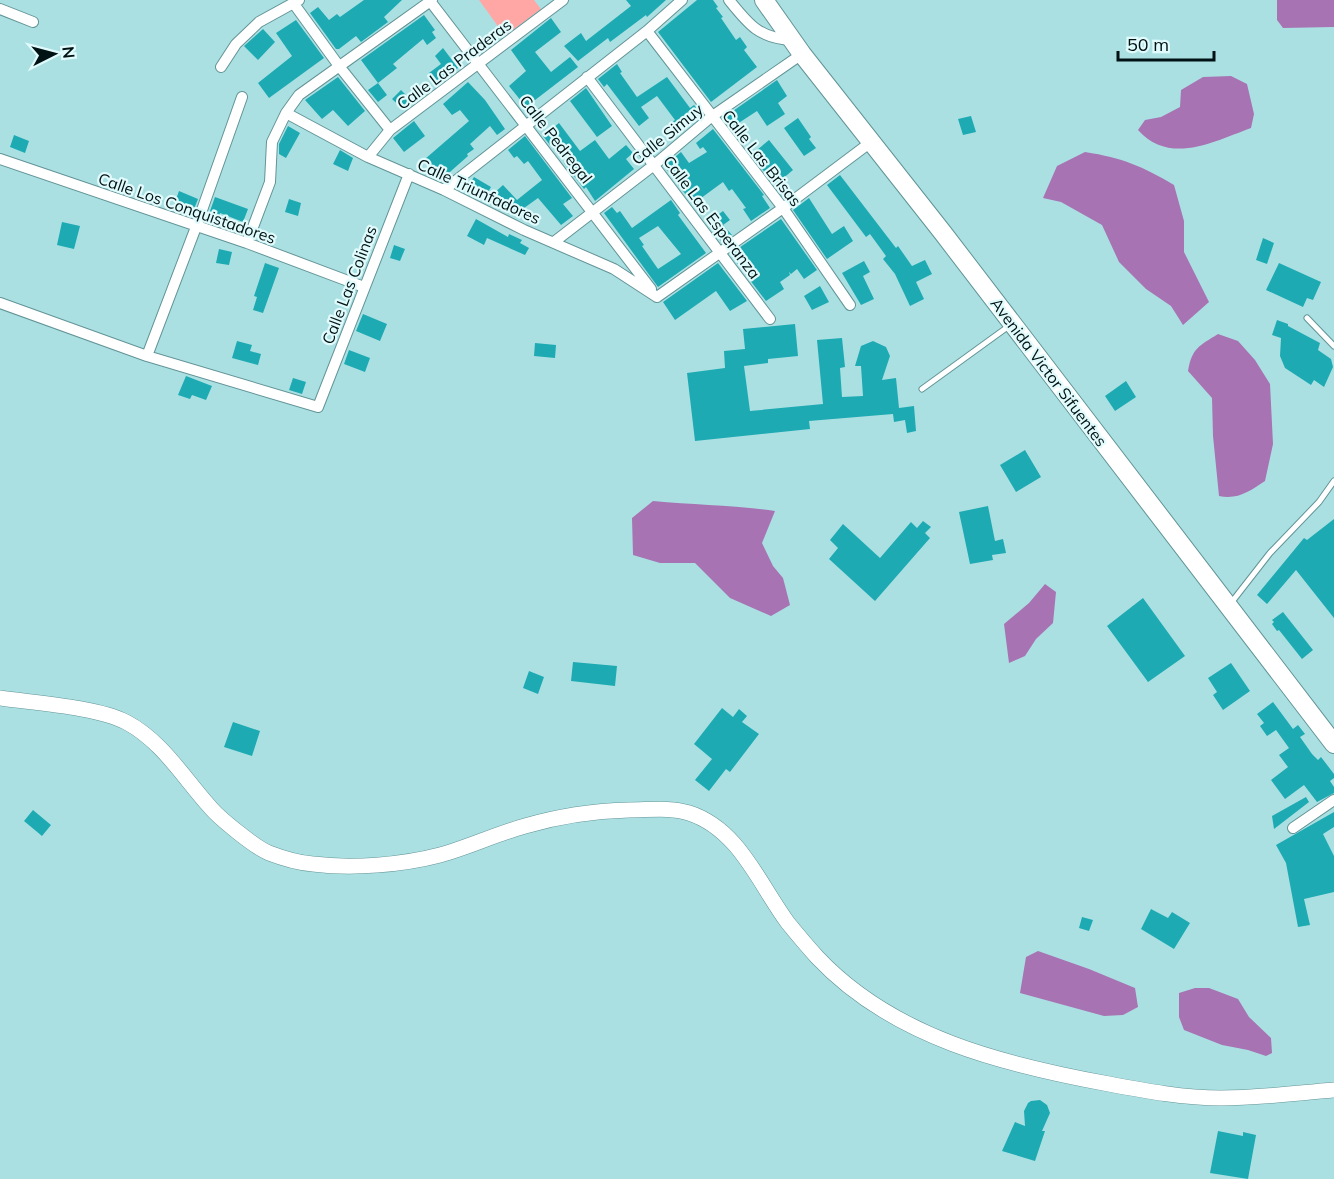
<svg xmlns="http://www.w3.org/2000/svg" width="1334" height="1179" viewBox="0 0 1334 1179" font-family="Mulish,sans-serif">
  <rect width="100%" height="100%" fill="#abe0e3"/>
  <path fill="#ffa7a5" d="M479,0h55l7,9 -36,27z"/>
  <path fill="#a773b2" d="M1277,0h57v27l-51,1 -6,-8z
    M1231,76l16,8 7,30 -3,14c-36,13 -81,38 -113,2l7,-10 16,-3 19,-10 1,-17 22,-13z
    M1085,152c38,6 57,14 89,33l10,36v31l25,50 -26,23 -12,-19 -25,-17 -27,-27 -17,-37 -41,-23 -18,-4 14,-32z
    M1218,334l20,7 17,19 15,24 3,60 -8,37c-15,10 -27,19 -46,15l-6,-60 -1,-38 -24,-27c4,-23 11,-25 30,-37z
    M653,501c41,4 81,4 122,10l-13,32 11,23 10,12 7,27 -19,11 -41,-18 -35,-35h-35l-27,-8 -1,-37z
    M1045,584l11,8 -3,31 -17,16 -11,17 -16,7 -5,-39 25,-21z
    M1038,951l51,18 46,19 3,19 -15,8 -19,1 -84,-23 6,-36z
    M1195,988h14l29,11 11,18 22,21 1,15 -6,3 -18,-6 -26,-5 -38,-15 -5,-13v-24z"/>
  <path fill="#1daab2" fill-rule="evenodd" d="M364,0h38l-18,17 4,5 -27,20 -5,-6 -17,13h-3l-26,-36 8,-6 11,13 8,-6 3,3z
    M626,0h40l-19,17 -1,-2 -36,27 -2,-4 -30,23 -14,-15 17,-13 5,8 45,-35z
    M697,0h16l5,7 -2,1 7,9 -2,1 15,22 4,-3 7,10 -3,3 13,17 -46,35 -53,-70z
    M424,15l11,15 -3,2 4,6 -9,7 -4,-6 -30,25 4,4 -19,15 -17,-23z
    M551,18l10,14 -26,20 16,20 19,-15 8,10 -52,40 -17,-21 17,-15 -15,-21z
    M296,20l28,38 -55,40 -11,-15 34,-27 -16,-23z
    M263,29l12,13 -17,18 -14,-14z
    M443,48l15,20 -22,16 -7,-11 12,-9 -6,-8z
    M617,64l5,8 -2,1 17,24 30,-20 23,31 4,-3 7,8 -23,19 -7,-9 4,-3 -18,-24 -16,11 8,11 -10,8 -32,-42 -3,3 -6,-8z
    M338,77l27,34 -17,15 -15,-16 -11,9 -17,-19z
    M777,80l10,16 -9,7 7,11 -18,12 -10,-15 -26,17 -8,-10z
    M468,82l17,18 20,29 -8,6 -7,-9 -20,18 4,5 -7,5 1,2 -26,23 -17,-20 44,-38 -9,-11 -8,5 -9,-11z
    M378,83l9,12 -9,7 -10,-12z
    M586,88l26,38 -15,11 -27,-36z
    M401,90l12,12 -9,8 -12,-11z
    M971,116l5,16 -13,3 -5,-16z
    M798,118l13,19 -2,2 7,9 -12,8 -20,-28z
    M414,121l11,15 -21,16 -11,-14z
    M559,123l21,28 15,-11 14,19 17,-14 7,8 -7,6 8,10 -39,32 -9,-14 -2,2 -20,-26 8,-6 -13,-18 -9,6 -7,-9z
    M288,126l12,7 -14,25 -7,-4v-10z
    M713,129l51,66 -2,1 8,12 -19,13 -8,-12 3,-1 -14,-19 -3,2 -6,-9 -30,22 -29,-38 17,-14 8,11 18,-11 -4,-5 -3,2 -4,-6z
    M14,135l15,6 -4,12 -15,-6z
    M525,136l47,62 -9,6 10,12 -12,9 -23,-27 -25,18 -9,-11 -2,2 -10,-12 11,-10 14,15 25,-20 -14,-19 -4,3 -7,-8 -3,2 -6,-8z
    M769,140l24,30 -18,15 -24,-30z
    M340,150l13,8 -5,13 -15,-7z
    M840,175l56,73 2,-2 14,20 13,-6 7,14 -16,8 8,17 -14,7 -15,-32 -12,-15 3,-3 -16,-22 -4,3 -39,-52z
    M474,177l17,10 -7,12 -17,-11z
    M179,191l19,8 -4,10 -5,-2 -1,3 -14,-5z
    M215,197l33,12 -5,13 -23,-9 -1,4 -10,-3z
    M809,198l23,36 12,-8 9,15 -26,18 -34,-49z
    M289,199l12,4 -3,13 -13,-4z
    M671,200l9,13 -2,2 28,38 -48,34 -54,-74 8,-6 5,6 3,-2 12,17zM658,226l23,28 -23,15 -16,-23 2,-1 -5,-7z
    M723,211l7,9 -7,5 9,10 -10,7 -15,-19z
    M476,219l32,18 1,-3 13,6 -2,3 9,5 -4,7 -38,-17 -3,7 -17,-9z
    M781,219l36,51 -13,9 -7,-10 -6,5 -2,-2 1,3 -10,7 4,7 -18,12 -36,-47z
    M62,222l18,4 -6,23 -17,-4z
    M1263,238l11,5 -7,21 -11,-4z
    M394,245l11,4 -5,12 -10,-3z
    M219,249l13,3 -3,13 -13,-2z
    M864,261l6,11 -7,4 11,23 -13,6 -19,-32z
    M265,263l14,5 -16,45 -10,-3 4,-13 -3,-1z
    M718,263l29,38 -17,10 -14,-20 -41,29 -12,-18z
    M1279,263l42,19 -8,18 -6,-2 -4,9 -37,-17z
    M820,286l9,16 -17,8 -8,-14z
    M363,314l24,10 -7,17 -24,-10z
    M1277,320l11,4v2l32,17 -2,7 13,9 2,8 -9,20 -10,-7 -3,5 -26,-17 -5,-12 1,-18 -9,-3z
    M795,324l3,32 -30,3v4l-24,3 6,45 73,-7 -6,-64 25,-2 3,29 -5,1 2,29 21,-1 -2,-30h-6l6,-20 12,-5 13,6 4,9 -8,24 14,-2 3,30 15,-2 2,25 -9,2 -2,-13 -11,2 -1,-8 -84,7 1,8 -115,12 -8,-68 38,-5 -1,-17 21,-2 -2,-20z
    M237,341l15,4 -2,6 11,3 -3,11 -26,-7z
    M535,343l21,2 -1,13 -21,-2z
    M349,350l21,8 -5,14 -21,-8z
    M186,376l26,10 -6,14 -14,-5 -2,4 -12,-4z
    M293,378l13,4 -4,12 -13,-4z
    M1126,381l10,16 -21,14 -10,-15z
    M1025,450l16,27 -25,15 -16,-27z
    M988,506l7,35 8,-2 3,14 -14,2 1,5 -23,4 -11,-52z
    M1334,519v99l-38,-48 -29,34 -10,-9 47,-57 3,2z
    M923,521l8,6 -6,6 5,5 -55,63 -46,-42 9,-11 -8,-8 13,-16 37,34 31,-36 6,6z
    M1143,598l42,58 -37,26 -41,-56z
    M1283,612l30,38 -11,9 -23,-29 -2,1 -5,-7 2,-2 -2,-2z
    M573,662l44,4 -2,20 -44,-5z
    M1231,663l19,28 -27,19 -10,-15 4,-3 -9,-14z
    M529,671l15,6 -6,17 -15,-6z
    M1273,702l20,27 5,-4 7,9 -5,3 12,17 6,6 3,-3 13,17v4l-4,3 4,6v6l-17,9 -13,-17 -19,14 -14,-19 17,-13 -9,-12 10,-7 -13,-18 -9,6 -7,-10 4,-3 -7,-9z
    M722,708l11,9 6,-8 8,7 -5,6 17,12 -29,38 -4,-3 -17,22 -14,-11 17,-21 -18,-15z
    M233,722l27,9 -8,25 -28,-9z
    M1306,797l3,5 -35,27 -2,-13z
    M33,810l18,15 -9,11 -18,-15z
    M1334,812v15l-11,7 11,22v36l-30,7 6,26 -12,2 -12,-64 -10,-18z
    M1151,909l17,9 4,-6 18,11 -16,26 -33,-20z
    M1082,917l11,3 -4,11 -10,-3z
    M1040,1100l7,5 3,8 -8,18h3l-10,30 -33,-10 13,-29 10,4 -1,-15 4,-8 3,-2z
    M1218,1131l25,5v-4l13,3 -8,44 -38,-6z"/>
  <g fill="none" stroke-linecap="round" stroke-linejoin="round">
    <g stroke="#629497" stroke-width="7">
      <path id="lane" d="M1307,318l27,28
        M922,389l87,-63
        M1231,603l39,-50 49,-51 15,-21"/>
    </g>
    <g stroke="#629497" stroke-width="12">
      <path id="street" d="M729,0c20,25 30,38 63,40
        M430,1l221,288
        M294,4l45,62 51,64
        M0,9l33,13
        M647,31l136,177 67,97
        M221,67l15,-23 23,-22 40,-22
        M587,77l183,242
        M286,113l82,44 76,33 80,40 90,39 43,28
        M368,157l22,-27 173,-130
        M0,159l247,84 117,44
        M444,190l203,-159 35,-31
        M554,242l100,-77 57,-48 91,-63
        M247,243l23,-61 2,-40 14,-29 13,-18 133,-95
        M657,297l126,-89 88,-66
        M0,303l147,53 171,51 91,-233
        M147,356l49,-129 46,-130
        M1293,828l41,-28"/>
    </g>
    <g stroke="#629497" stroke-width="16">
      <path id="secondary" d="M0,698c34,5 97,9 126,24 36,19 57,55 84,85 9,11 46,41 59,46 13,5 30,10 44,11 39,5 89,1 127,-9 29,-8 56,-21 85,-29 34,-10 69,-15 104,-16 21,0 41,-3 60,3 50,16 70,71 99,110 9,11 19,23 29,34 76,81 188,108 292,127 37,7 75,14 112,14 38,0 76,-5 113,-8"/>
    </g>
    <g stroke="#629497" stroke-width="20">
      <path id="highway" d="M764,0l38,54 141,179 391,511"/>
    </g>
    <use href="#lane" stroke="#fff" stroke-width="5"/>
    <use href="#street" stroke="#fff" stroke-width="10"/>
    <use href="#secondary" stroke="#fff" stroke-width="15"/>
    <use href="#highway" stroke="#fff" stroke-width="18"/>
  </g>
  <g text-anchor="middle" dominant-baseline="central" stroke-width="4.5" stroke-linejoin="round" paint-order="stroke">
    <g font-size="16" fill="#001213" stroke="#e1fbfc">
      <text transform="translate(454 64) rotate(-37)">Calle Las Praderas</text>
      <text transform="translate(667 134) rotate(-39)">Calle Simuy</text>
      <text transform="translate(556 139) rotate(52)">Calle Pedregal</text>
      <text transform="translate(762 158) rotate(52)">Calle Las Brisas</text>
      <text transform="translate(479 191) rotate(25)">Calle Triunfadores</text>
      <text transform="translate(187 208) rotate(19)">Calle Los Conquistadores</text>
      <text transform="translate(712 217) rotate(53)">Calle Las Esperanza</text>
      <text transform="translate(349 285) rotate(-69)">Calle Las Colinas</text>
      <text transform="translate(1049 372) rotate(53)">Avenida Victor Sifuentes</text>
    </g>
  </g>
  <g transform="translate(54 54) rotate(84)" stroke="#e1fbfc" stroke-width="4.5" paint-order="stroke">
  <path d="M0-4.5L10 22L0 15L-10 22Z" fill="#001213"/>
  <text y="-9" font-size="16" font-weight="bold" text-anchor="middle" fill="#001213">N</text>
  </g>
  <path d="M1118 51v9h96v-9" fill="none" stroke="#001213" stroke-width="3"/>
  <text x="1127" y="51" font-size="18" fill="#001213" stroke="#e1fbfc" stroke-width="4.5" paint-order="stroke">50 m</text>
</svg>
